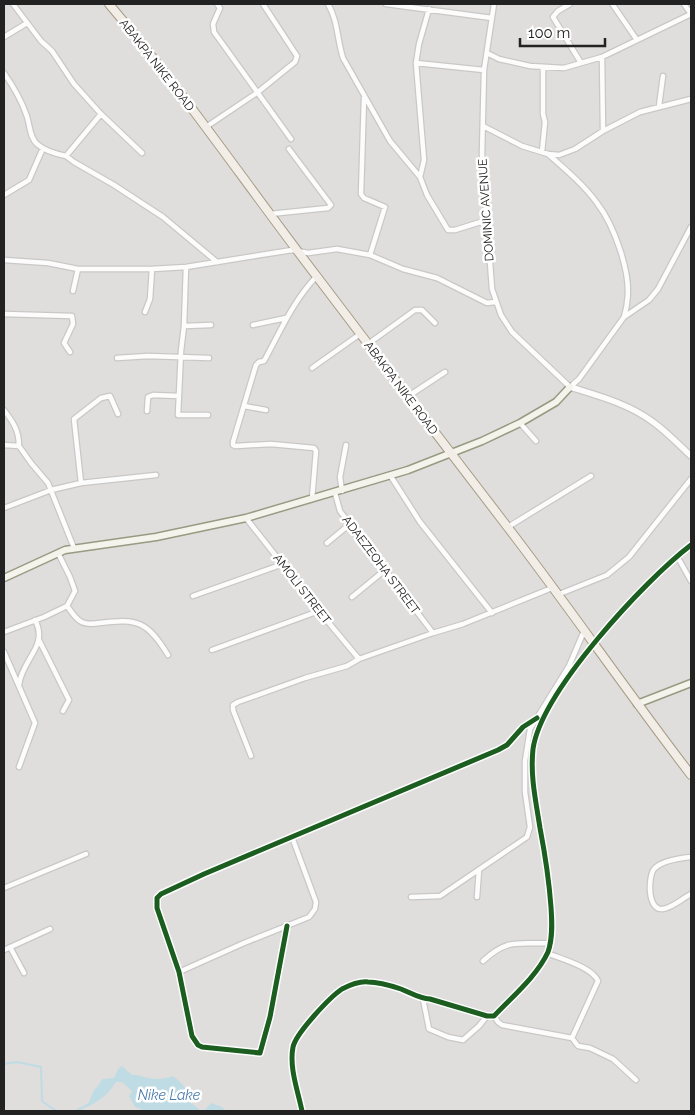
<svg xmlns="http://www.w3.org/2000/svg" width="695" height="1115" viewBox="0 0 695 1115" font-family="Raleway,sans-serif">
  <rect width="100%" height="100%" fill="#f0eeeb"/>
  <path fill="#dfdedc" d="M4,4h687v1107h-687z"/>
  <path fill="#bfdbe3" d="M122,1066l10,9c6,-1 10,2 16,3 9,2 16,1 25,-2 7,6 17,13 14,24l13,10h5l6,-7 11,4 4,4h-80l-11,-4 -6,-11 3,-5 -10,-9h-6c-7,12 -18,20 -31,26 6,-6 5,-12 10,-19 3,-3 5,-5 7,-10l12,-1 4,-9z"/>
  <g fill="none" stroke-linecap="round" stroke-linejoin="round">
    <path stroke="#bfdbe3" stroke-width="2" d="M4,1064l13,-2 24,5 1,34 14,10
      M76,1111l13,-7"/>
    <g stroke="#c9c8c7" stroke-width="7">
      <path id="minor" d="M217,4l3,4 -7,16 1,8 77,107
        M328,4c10,17 9,35 15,54l47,83 30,36
        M386,4l106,14
        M494,4l-10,66 -2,84 10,135 9,26 11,17 58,55 9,-8 45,-62 25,-17 9,-11 33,-62
        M570,4l-12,7 -5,6 28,46
        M684,4l7,10
        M613,5l24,35
        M429,9l-10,35 -3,19 8,97 -4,17 7,18 21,35h7l32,-10
        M4,37l23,-14
        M487,53l12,6 31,7 34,2 38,-11 89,-43
        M602,57l1,74
        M416,63l68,7
        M4,73c9,13 17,26 22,41 4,9 3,23 11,30 8,7 19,10 29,12l35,-42 -27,-30 -22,-33 -11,-10 -28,-37
        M364,97l-3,97 3,4 21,9 -15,48
        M659,106l4,-30
        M101,114l41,39
        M483,126l39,20 26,8 11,1 16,-6 28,-18 37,-19 51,-13
        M206,127l52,-35 37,-30 2,-6 -34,-52
        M542,152l3,-30 -2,-8v-47
        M548,154c17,15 36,31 49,49 17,22 35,71 30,99 0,5 -2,10 -3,15
        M66,156l8,6 40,23 49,32 54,45
        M4,195l25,-15 14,-32
        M270,214l58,-6 3,-3 -42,-56
        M4,260l44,3 30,6h74l34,-2 106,-17 16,3 29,-4 33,6 33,14 34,9 50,25 8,-1
        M186,267l-2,59 -3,25 -3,64h30
        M73,291l5,-22
        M145,312l5,-13 2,-30
        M4,314l68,2 1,8 -9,19 6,9
        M253,325l33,-7
        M184,326l27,-1
        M368,344l47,-34h7l13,13
        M117,358l31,-2 61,2
        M312,368l48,-34
        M407,397l38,-25
        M244,406l22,4
        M4,410c9,12 15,20 15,36
        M147,411l1,-14 5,-2 26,1
        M520,423l16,18
        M4,445l15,1 12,17 17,20 26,65
        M390,475l30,47 72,91
        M81,483l-7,-64 27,-21 9,-2 8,18
        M342,491l-2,-14 6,-32
        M335,493l5,18 10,13 83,109
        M312,499l4,-48 -2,-3 -43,-4 -35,2 -3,-1v-3l23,-77 3,-3 5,-1c16,-29 29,-60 52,-84
        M4,508l47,-18 30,-7 75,-8
        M246,518l73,93 40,48
        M508,527l83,-51
        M327,543l23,-19
        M677,556l14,25
        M557,595l50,-20 22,-18 62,-78
        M193,596l90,-32
        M352,597l33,-27
        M67,606c4,5 8,12 13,15 6,4 14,3 20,2 38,-5 48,-1 68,32
        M4,632l40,-15 23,-11 8,-15 -5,-14 -12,-24
        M39,640l30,60 -6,11
        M212,650l107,-39
        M4,652l31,71 -16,44
        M19,685c3,-26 30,-39 16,-65
        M251,756l-18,-46v-5l5,-3 67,-24 42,-12 12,-7 74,-26 30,-9 89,-36
        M691,857c-10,1 -30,4 -37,12 -6,8 -7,42 9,40 9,-1 20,-11 28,-15
        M4,888l82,-34
        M411,897l29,-1 87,-59 3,-10 -5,-35v-31l5,-32 39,-63 15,-35
        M477,897l2,-27
        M287,926l-17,91 -10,36 -58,-6 -4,-2 -6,-9 -13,-64 -22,-64v-10l4,-4 43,-20 294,-124 9,-5 16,-18 14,-9
        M10,947l14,26
        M4,950l46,-21
        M547,953c14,6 45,14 51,28l-26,57
        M483,961c26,-24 36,-16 67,-18
        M179,972l65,-29 65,-26 6,-8 1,-7 -24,-65
        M423,999l6,30 19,8 15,3 16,-14 8,-10
        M494,1016l4,6 4,3 70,13 6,8 12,2 23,11 23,21
        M302,1111c-4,-20 -13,-43 -9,-64 3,-14 37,-50 49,-58 8,-4 17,-8 26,-7 10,0 24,4 33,7 10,4 19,10 29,10l57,17h7c18,-19 43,-40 54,-64 5,-14 4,-31 3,-45 -2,-27 -6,-53 -11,-79 -4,-26 -10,-52 -7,-79 8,-57 112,-169 158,-204"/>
    </g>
    <g stroke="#c9c8c7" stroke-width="8">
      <path id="tertiary" d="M570,387c29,9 59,17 83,35 14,10 26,23 38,34"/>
    </g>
    <g stroke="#999a82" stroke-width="9">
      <path id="secondary" d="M4,578l61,-28 91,-13 90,-19 162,-48 74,-29 38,-18 36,-21 14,-15
        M637,704l54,-21"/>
    </g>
    <g stroke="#a79c86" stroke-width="10">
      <path id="primary" d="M109,4c74,87 139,183 209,274 62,82 125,165 188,247 63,82 122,168 185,250"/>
    </g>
    <use href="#minor" stroke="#fdfcfc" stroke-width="4.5"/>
    <use href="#tertiary" stroke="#fdfcfc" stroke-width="5.5"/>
    <use href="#secondary" stroke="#f4f4ed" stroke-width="6"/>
    <use href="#primary" stroke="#f3ede7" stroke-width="8"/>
    <g stroke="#fff" stroke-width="8">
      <path id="cycleway" d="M287,926l-17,91 -10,36 -58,-6 -4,-2 -6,-9 -13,-64 -22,-64v-10l4,-4 43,-20 294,-124 9,-5 16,-18 14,-9
        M302,1111c-4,-20 -13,-43 -9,-64 3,-14 37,-50 49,-58 8,-4 17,-8 26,-7 10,0 24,4 33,7 10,4 19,10 29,10l57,17h7c18,-19 43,-40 54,-64 5,-14 4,-31 3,-45 -2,-27 -6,-53 -11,-79 -4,-26 -10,-52 -7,-79 8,-57 112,-169 158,-204"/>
    </g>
    <use href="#cycleway" stroke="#1b5e20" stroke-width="5"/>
  </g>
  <g text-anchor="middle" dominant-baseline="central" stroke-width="5" stroke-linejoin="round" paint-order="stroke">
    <g font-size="12" fill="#222" stroke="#fff">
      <text transform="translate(157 65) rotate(52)">ABAKPA NIKE ROAD</text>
      <text transform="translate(486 210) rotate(-94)">DOMINIC AVENUE</text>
      <text transform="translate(401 388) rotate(53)">ABAKPA NIKE ROAD</text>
      <text transform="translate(381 565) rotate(53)">ADAEZEOHA STREET</text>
      <text transform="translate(302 589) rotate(52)">AMOLI STREET</text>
    </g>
    <g font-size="14" font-style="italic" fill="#4a7aab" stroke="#fff">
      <text x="169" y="1095">Nike Lake</text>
    </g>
  </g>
  <rect width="695" height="1115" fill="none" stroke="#222222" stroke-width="10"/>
  <path d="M520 38v8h85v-8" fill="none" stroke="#222222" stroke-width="2.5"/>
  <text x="528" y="38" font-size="15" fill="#222222" stroke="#ffffff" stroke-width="4" paint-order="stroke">100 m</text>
</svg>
